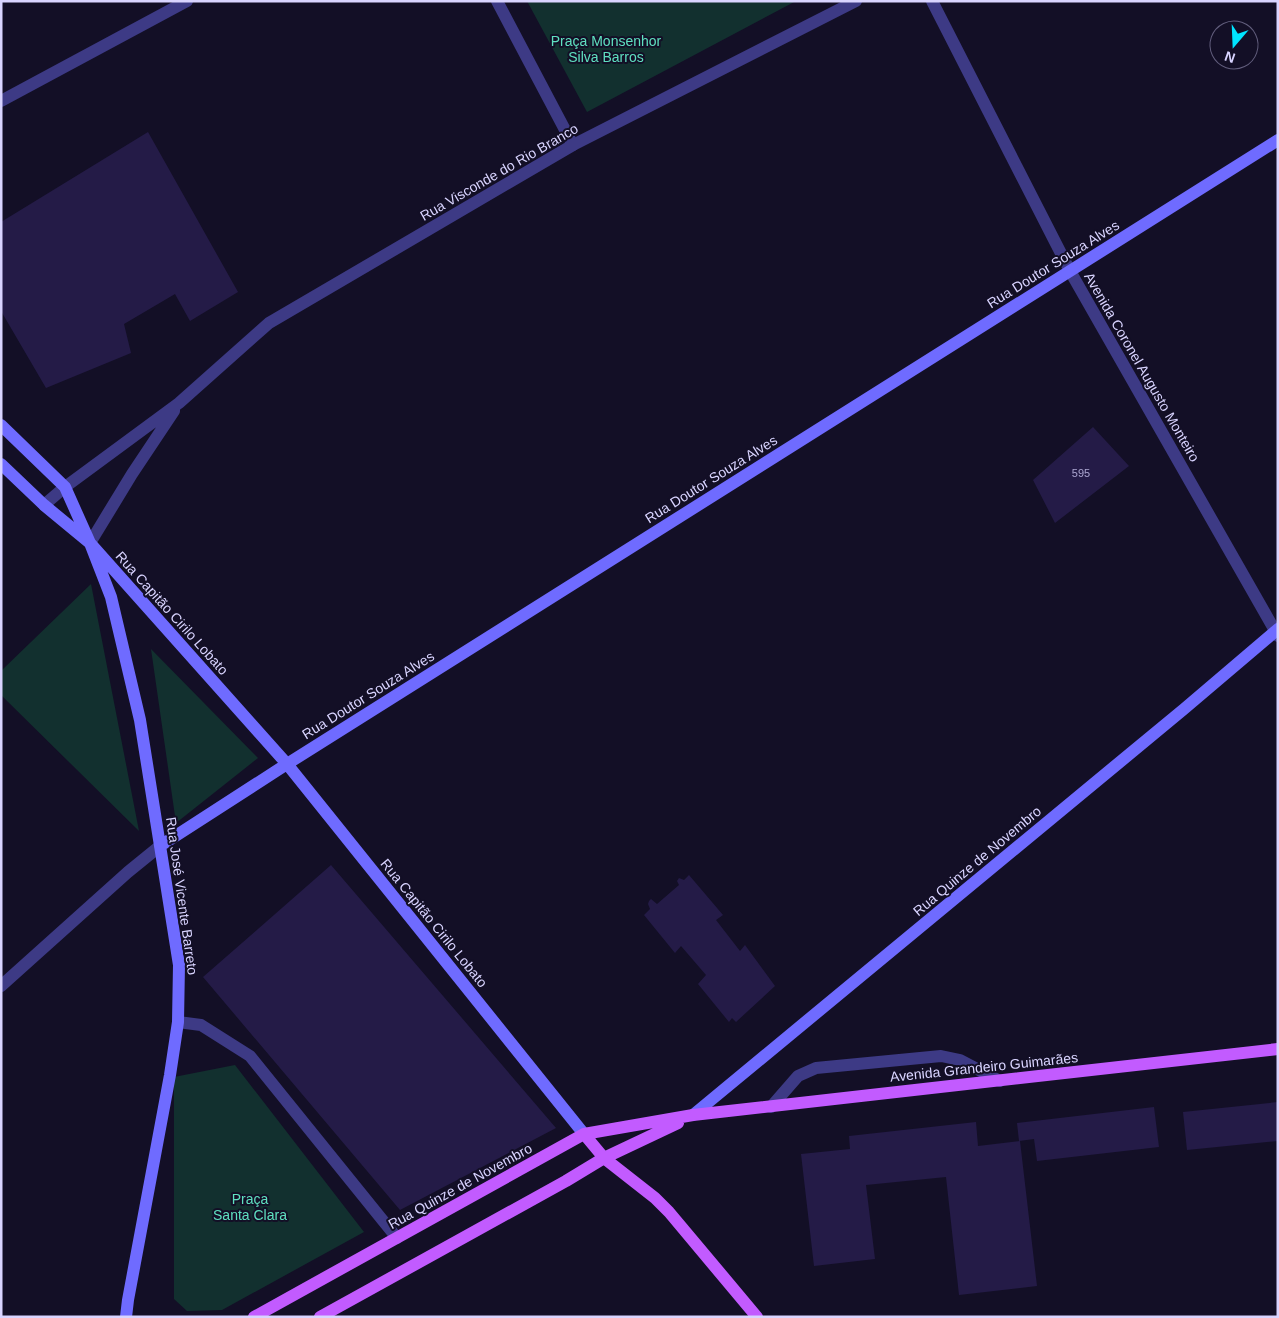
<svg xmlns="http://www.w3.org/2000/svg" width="1279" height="1318" viewBox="0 0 1279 1318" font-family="Arial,sans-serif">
  <rect width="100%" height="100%" fill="#130f26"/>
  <path fill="#12302f" d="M527,1h269l-209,111z
    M91,584l48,247 -138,-136v-24z
    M151,649l107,109 -82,65z
    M235,1065l129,167 -142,78 -35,1 -13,-12v-222z"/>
  <path fill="#241b47" d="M148,132l90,160 -48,29 -15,-27 -51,30 7,29 -85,35 -45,-77v-89z
    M1093,427l36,39 -74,57 -22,-43z
    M331,865l225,263 -156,82 -197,-233z
    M689,875l34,40 -7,5 24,31 5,-6 30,41 -39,36 -4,-4 -3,4 -31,-38 8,-9 -25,-29 -6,7 -31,-38 6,-6 -2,-5 1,-3 2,-2 6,5 22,-19 -2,-4 2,-3 5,2z
    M1278,1102v39l-91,9 -4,-38z
    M1154,1107l5,40 -122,14 -3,-22 -15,2 -2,-18z
    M976,1122l2,24 42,-5 17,145 -78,9 -13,-118 -80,8 9,74 -61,7 -13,-112 49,-5 -1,-13z"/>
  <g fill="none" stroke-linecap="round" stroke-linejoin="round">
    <path stroke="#3d3a85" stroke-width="12" d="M178,1022l23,3 49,31 147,182
      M771,1107l27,-31 18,-8 125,-12 19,4 40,21"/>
    <path stroke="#3d3a85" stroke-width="12" d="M497,1l76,144
      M1,101l186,-100
      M1,986l127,-114 32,-26"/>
    <path stroke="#3d3a85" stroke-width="12" d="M932,1l138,270 208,365
      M44,505l21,-18 114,-84 90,-80 304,-178 283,-144
      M90,543l42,-69 42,-63"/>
    <path stroke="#6f6bff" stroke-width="12" d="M1,425l64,62 25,56 21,54 29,123 39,245 -1,57 -8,53 -42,225 -2,17
      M1,464l43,41 46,38 197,221 297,370
      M160,846l127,-82 991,-624
      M693,1115l491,-406 94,-80"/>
    <path stroke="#c25bff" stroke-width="12" d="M584,1134l20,24 51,40 14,14 88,105
      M254,1317l330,-183 109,-19 585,-66
      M320,1317l246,-136 38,-23 74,-35"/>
  </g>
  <g text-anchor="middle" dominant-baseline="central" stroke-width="4" stroke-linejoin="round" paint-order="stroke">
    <g font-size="11" fill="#aca6d1">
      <text x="1081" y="473">595</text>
    </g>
    <g font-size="14" fill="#5fe0c0" stroke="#130f26">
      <text x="606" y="41">Praça Monsenhor<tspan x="606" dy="16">Silva Barros</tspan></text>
      <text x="250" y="1199">Praça<tspan x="250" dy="16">Santa Clara</tspan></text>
    </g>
    <g font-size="14" fill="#d9d4ff" stroke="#130f26">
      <text transform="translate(499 172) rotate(-30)">Rua Visconde do Rio Branco</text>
      <text transform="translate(1053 264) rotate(-32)">Rua Doutor Souza Alves</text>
      <text transform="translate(1142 367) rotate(60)">Avenida Coronel Augusto Monteiro</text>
      <text transform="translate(711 479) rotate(-32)">Rua Doutor Souza Alves</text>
      <text transform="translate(172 613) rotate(48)">Rua Capitão Cirilo Lobato</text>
      <text transform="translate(368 695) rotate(-32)">Rua Doutor Souza Alves</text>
      <text transform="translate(977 861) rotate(-40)">Rua Quinze de Novembro</text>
      <text transform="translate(182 896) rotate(82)">Rua José Vicente Barreto</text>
      <text transform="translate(434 923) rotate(51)">Rua Capitão Cirilo Lobato</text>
      <text transform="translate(984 1067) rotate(-6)">Avenida Grandeiro Guimarães</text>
      <text transform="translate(460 1186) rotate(-29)">Rua Quinze de Novembro</text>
    </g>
  </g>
  <rect width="1279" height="1318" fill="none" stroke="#d9d4ff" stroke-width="5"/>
  <g transform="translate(1234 45) rotate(199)"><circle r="24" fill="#130f26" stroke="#625e7d"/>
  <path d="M0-4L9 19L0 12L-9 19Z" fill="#00e5ff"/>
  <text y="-8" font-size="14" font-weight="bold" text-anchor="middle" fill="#d9d4ff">N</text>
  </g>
</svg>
